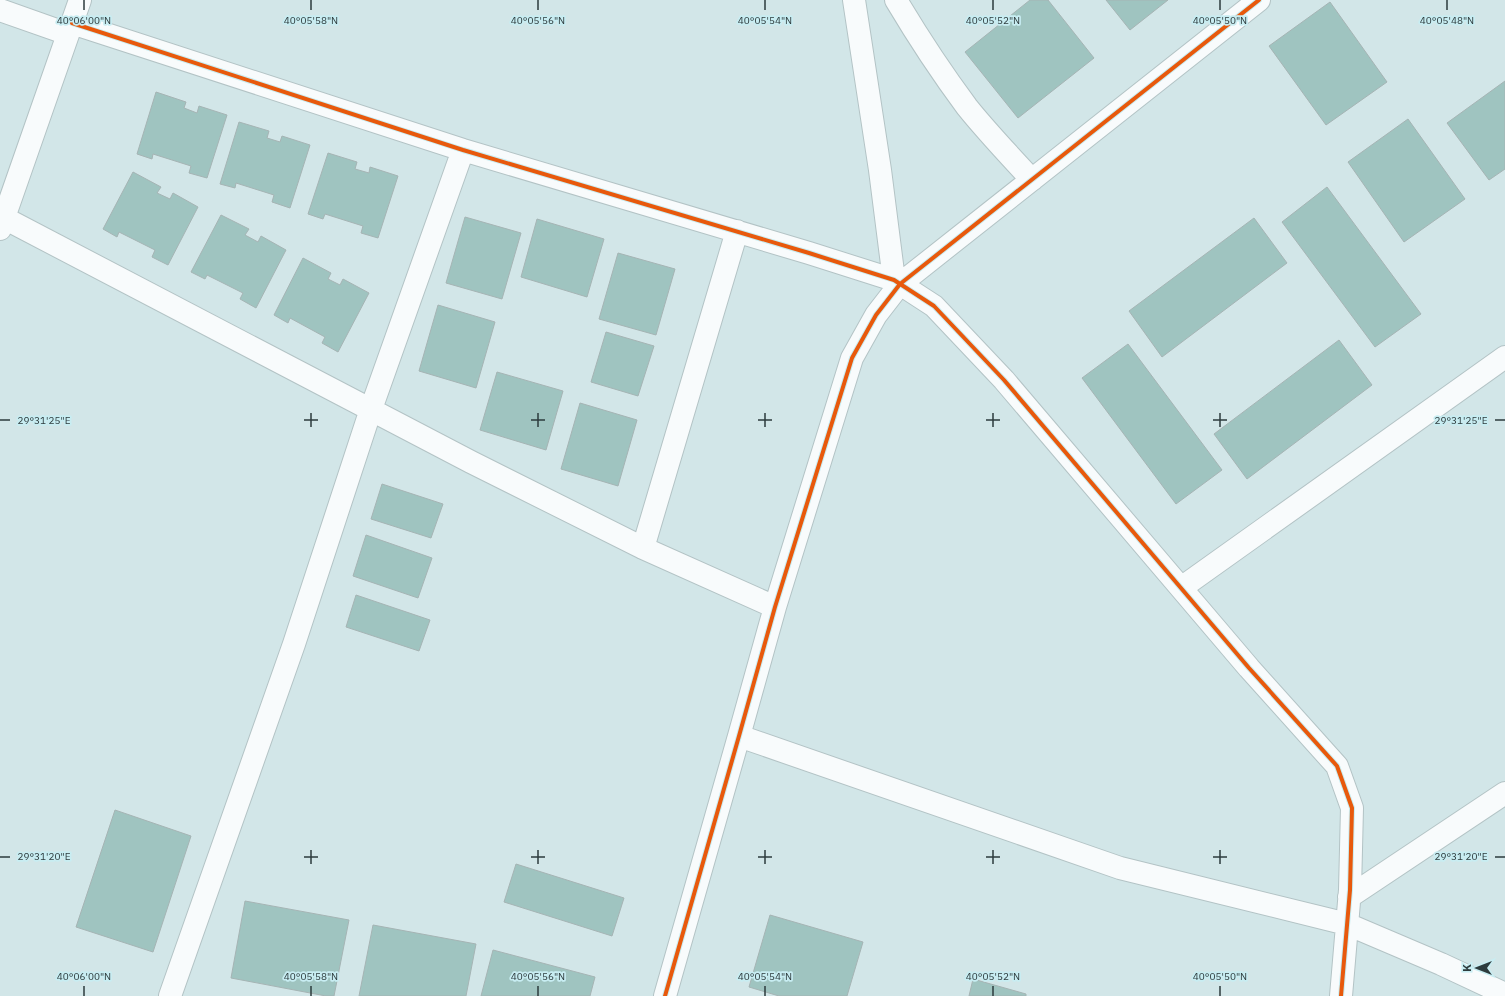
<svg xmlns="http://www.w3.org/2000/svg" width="1505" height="996" viewBox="0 0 1505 996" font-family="'IBM Plex Sans',sans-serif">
  <rect width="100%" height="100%" fill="#d2e6e8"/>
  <path fill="#9fc4c0" stroke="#a5b4b4" d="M1030,0h18l46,58 -76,60 -53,-66z
    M1106,0h62l-38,30z
    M1330,2l57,80 -61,43 -57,-79z
    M1505,81v88l-16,11 -42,-57z
    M156,92l30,10 -2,6 13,5 2,-7 28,9 -20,63 -18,-5 2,-7 -38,-12 -1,5 -15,-5z
    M1408,119l57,80 -61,43 -56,-80z
    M239,122l30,9 -2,7 13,4 2,-6 28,9 -20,63 -18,-6 2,-7 -38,-12 -1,5 -15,-4z
    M328,153l29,9 -2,7 14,4 1,-6 28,9 -20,62 -17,-5 2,-7 -38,-12 -2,5 -15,-5z
    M133,172l28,15 -4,6 13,6 3,-6 25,14 -30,58 -16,-8 3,-7 -36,-18 -2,5 -14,-8z
    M1327,187l94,127 -46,33 -93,-125z
    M221,215l28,14 -4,6 13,7 3,-6 25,14 -30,58 -16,-9 3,-6 -36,-18 -2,4 -14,-7z
    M465,217l56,16 -19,66 -56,-16z
    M1254,218l33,45 -125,94 -33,-46z
    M537,219l67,20 -17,58 -66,-20z
    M618,253l57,16 -19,66 -57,-16z
    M303,258l28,15 -3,6 12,6 3,-6 26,14 -31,59 -16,-9 3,-6 -35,-19 -2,5 -14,-8z
    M438,305l57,17 -19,66 -57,-17z
    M606,332l48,14 -16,50 -47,-14z
    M1339,340l33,45 -125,94 -33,-45z
    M1128,344l94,126 -46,34 -94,-126z
    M497,372l66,19 -17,59 -66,-20z
    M580,403l57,17 -19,66 -57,-17z
    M382,484l61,20 -12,34 -60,-19z
    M366,535l66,23 -14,40 -65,-22z
    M356,595l74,25 -11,31 -73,-24z
    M115,810l76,26 -38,116 -77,-25z
    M516,864l108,34 -12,38 -108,-34z
    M245,901l104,19 -15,76h-8l-95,-18z
    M770,915l93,27 -16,54h-68l-30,-9z
    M373,925l103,19 -10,52h-107z
    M493,950l102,27 -5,19h-109z
    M973,979l53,15v2h-57z"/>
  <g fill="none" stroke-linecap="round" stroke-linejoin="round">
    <g stroke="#b3c3c5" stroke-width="24">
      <path id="minor" d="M854,0l26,170 14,110
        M896,0c22,37 45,72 71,107 20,25 43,49 65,73
        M0,10l68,24
        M72,23l391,127 346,103 85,27 40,26 70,74 245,288 88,98 15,42 -2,82 -9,106
        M4,218l467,244 172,86 132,59
        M0,229l80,-229
        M643,548l94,-317
        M1181,588l324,-231
        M739,736l381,132 227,56 94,40 64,30
        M1349,897l156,-104
        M170,996l124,-352 77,-235 92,-259
        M665,996l74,-260 36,-129 77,-249 24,-43 24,-31 359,-284"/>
    </g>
    <use href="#minor" stroke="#f8fbfc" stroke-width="22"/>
    <g stroke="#c8edf2" stroke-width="6">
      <path id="cycleway" d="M72,23l391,127 346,103 85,27 40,26 70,74 245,288 88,98 15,42 -2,82 -9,106
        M665,996l74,-260 36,-129 77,-249 24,-43 24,-31 359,-284"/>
    </g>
    <use href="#cycleway" stroke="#e8590c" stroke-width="4"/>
  </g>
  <path fill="none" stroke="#2d3b3d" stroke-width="1.5" d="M84,0v10M311,0v10M538,0v10M765,0v10M993,0v10M1220,0v10M1447,0v10M311,413v14M538,413v14M765,413v14M993,413v14M1220,413v14M0,420h10M304,420h14M531,420h14M758,420h14M986,420h14M1213,420h14M1495,420h10M311,850v14M538,850v14M765,850v14M993,850v14M1220,850v14M0,857h10M304,857h14M531,857h14M758,857h14M986,857h14M1213,857h14M1495,857h10M84,986v10M311,986v10M538,986v10M765,986v10M993,986v10M1220,986v10"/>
  <g font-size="10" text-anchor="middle" fill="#2d3b3d" stroke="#c8edf2" stroke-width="3.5" stroke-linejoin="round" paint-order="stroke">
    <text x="84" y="24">40°06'00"N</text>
    <text x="311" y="24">40°05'58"N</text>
    <text x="538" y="24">40°05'56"N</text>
    <text x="765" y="24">40°05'54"N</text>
    <text x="993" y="24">40°05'52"N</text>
    <text x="1220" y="24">40°05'50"N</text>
    <text x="1447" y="24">40°05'48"N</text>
    <text x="1461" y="424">29°31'25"E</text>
    <text x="44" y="424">29°31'25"E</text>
    <text x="1461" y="860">29°31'20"E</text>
    <text x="44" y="860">29°31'20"E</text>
    <text x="84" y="980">40°06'00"N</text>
    <text x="311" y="980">40°05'58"N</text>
    <text x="538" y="980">40°05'56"N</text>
    <text x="765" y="980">40°05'54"N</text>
    <text x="993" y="980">40°05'52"N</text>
    <text x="1220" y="980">40°05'50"N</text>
  </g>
  <g transform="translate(1477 968) rotate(270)" stroke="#c8edf2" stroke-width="3" paint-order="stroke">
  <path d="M0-3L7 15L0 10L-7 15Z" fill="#2d3b3d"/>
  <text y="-6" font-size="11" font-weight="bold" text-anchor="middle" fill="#2d3b3d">K</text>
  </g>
</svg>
